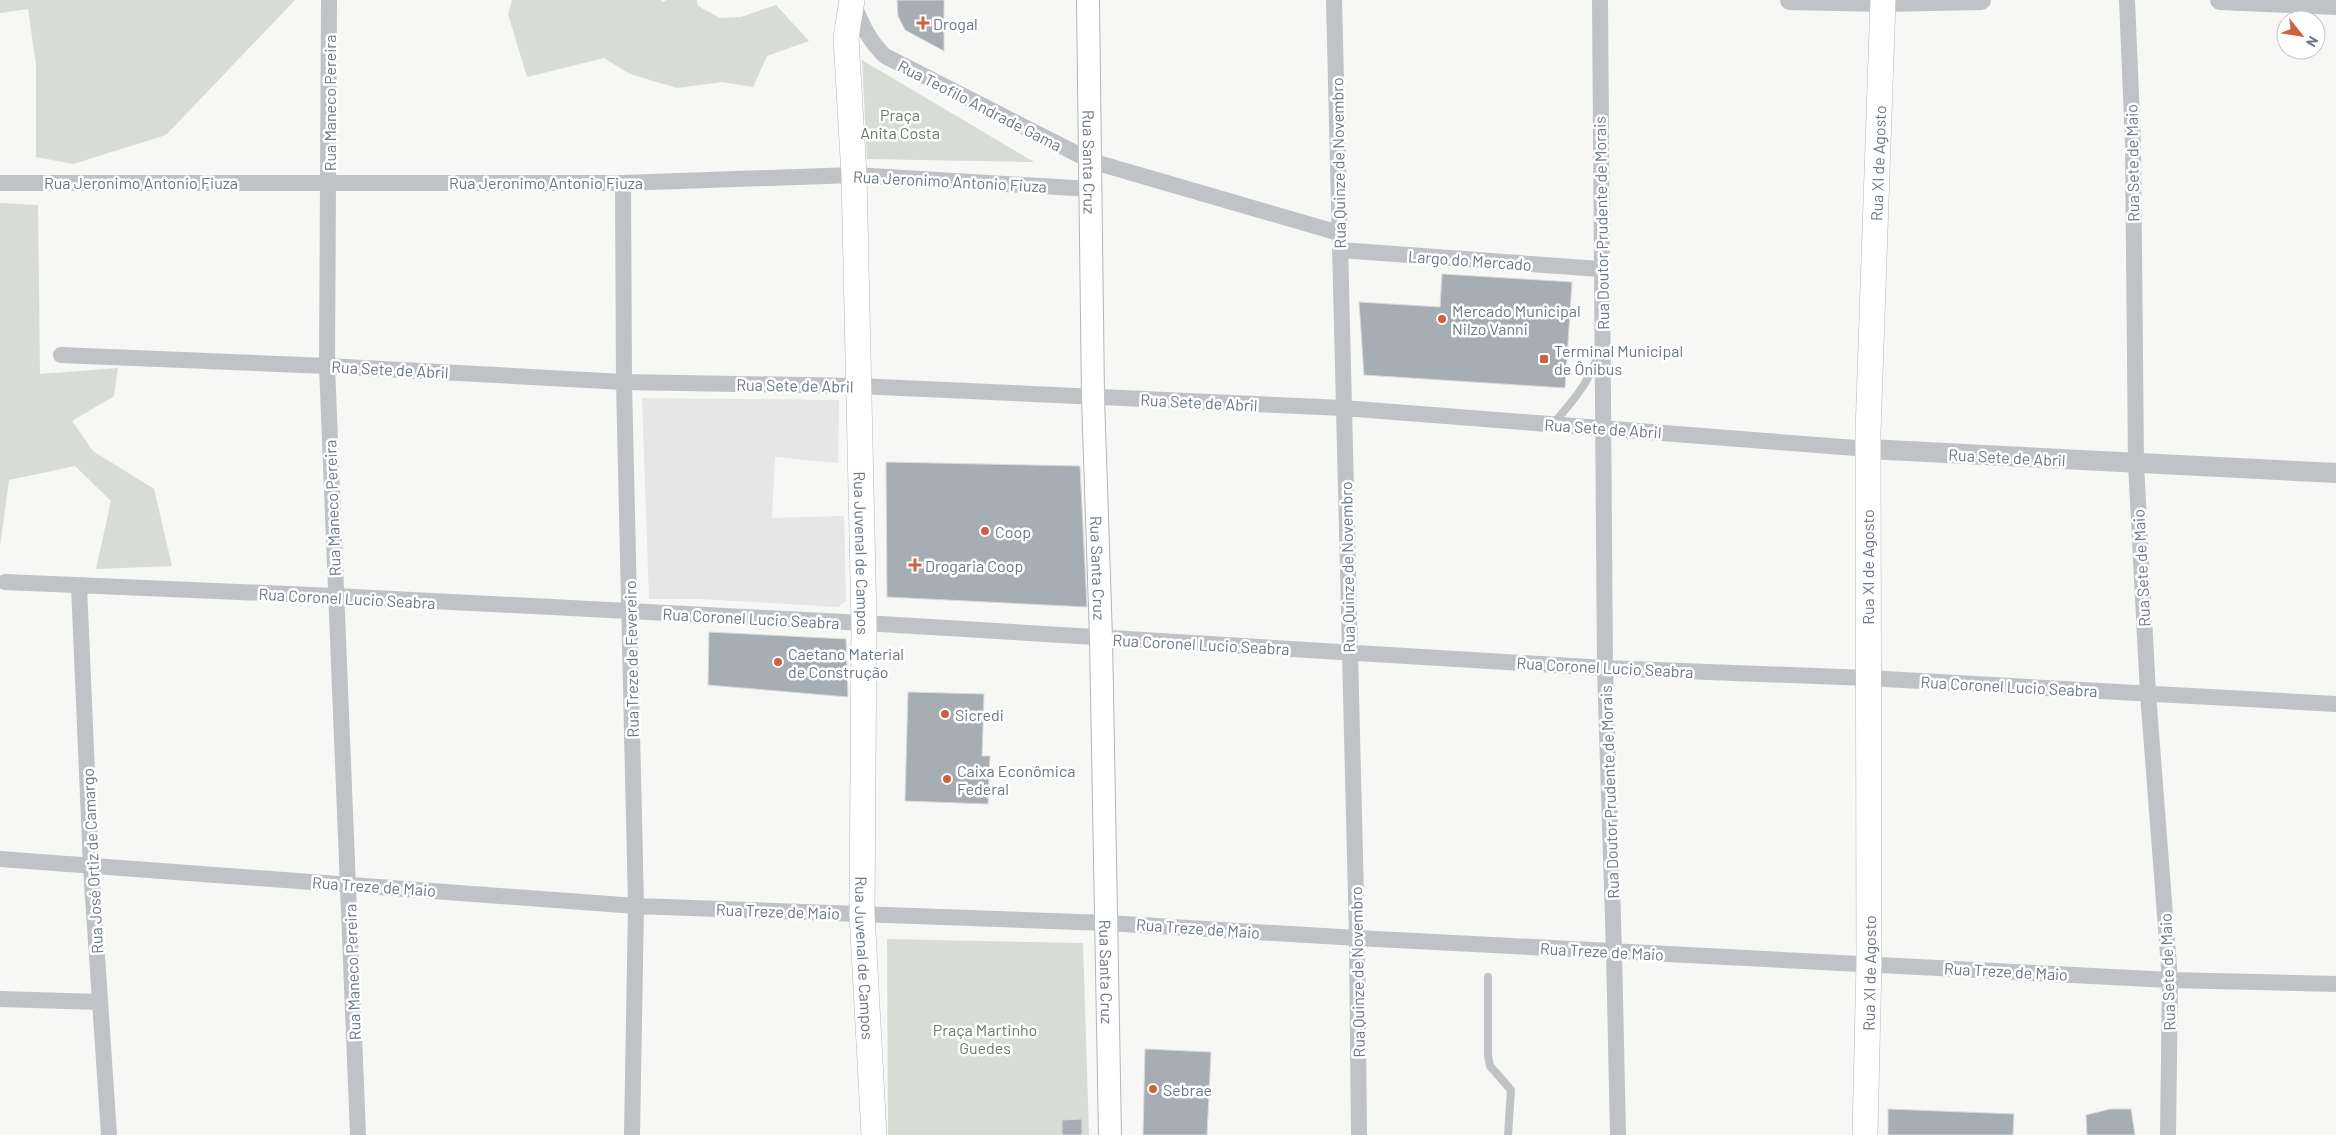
<svg xmlns="http://www.w3.org/2000/svg" width="2336" height="1135" viewBox="0 0 2336 1135" font-family="Barlow,sans-serif">
  <rect width="100%" height="100%" fill="#f7f7f5"/>
  <path fill="#e5e6e5" d="M642,398l197,2 -1,63 -63,-6 -3,61 72,-2 2,85 -8,6 -138,-8h-51z"/>
  <path fill="#d7dcd5" d="M0,0h295l-129,135 -93,29 -37,-7v-92l-8,-56 -28,4z
    M512,0h148l4,2 2,-2h31l1,6 22,12 21,-1 35,-12 33,36 -42,15 -14,31 -31,-5 -45,6 -47,-14 -26,-16 -77,19 -19,-63z
    M862,60l172,102 -167,-3z
    M0,203l38,2 2,169 78,-6 -4,28 -42,25 21,30 61,38 18,77 -76,3 15,-68 -36,-35 -66,14 -9,67z
    M887,939l196,4 6,192h-201z"/>
  <path fill="#a7aeb3" stroke="#d9d9d7" d="M897,0h47v51l-39,-21 -7,-14z
    M1442,274l130,8 -7,106 -201,-13 -5,-73 81,5z
    M886,462l194,4 7,141 -200,-10z
    M709,632l137,7 2,58 -140,-12z
    M908,692l76,2 -2,62h8l-2,48 -83,-3z
    M1145,1049l66,3 -4,83h-64z
    M1888,1109l126,5 -1,21h-125z
    M2110,1109h21l4,26h-48l-1,-20z
    M1082,1119v16h-20v-15z"/>
  <g fill="none" stroke-linecap="round" stroke-linejoin="round">
    <g stroke="#b2b6ba" stroke-width="24">
      <g id="secondary">
        <path id="s1" d="M1088,0l5,397 8,241 9,497"/>
      </g>
    </g>
    <g stroke="#b3b7ba" stroke-width="26">
      <g id="primary">
        <path id="s2" d="M852,0l-6,38 8,137 10,448 -2,291 12,221"/>
        <path id="s3" d="M1865,1135l4,-172 -1,-531 15,-432"/>
      </g>
    </g>
    <path stroke="#bfc3c6" stroke-width="8" d="M1553,424c19,-22 36,-41 45,-69
      M1488,977v79l2,10 21,24 -3,45"/>
    <path stroke="#bfc3c6" stroke-width="16" d="M329,0l-2,366 31,769
      M1334,0l23,938 2,197
      M1600,0l5,668 9,283 4,184
      M2127,0l6,143 3,321 12,230 22,286 -2,155
      M853,3c9,21 15,37 32,53l206,105 248,72
      M0,183h623l231,-8 237,14
      M623,183l1,199 12,524 -4,229
      M1340,250l260,19
      M61,355l266,11 297,16 234,4 485,22 525,41
      M5,582l330,14 529,27 741,45 262,10 469,26
      M79,586l12,281 18,268
      M0,859l636,47 471,17 250,15 813,42 166,4
      M0,999l100,3"/>
    <path stroke="#bfc3c6" stroke-width="20" d="M1790,0l93,2 98,-2
      M2220,0l116,5
      M1868,449l468,24"/>
    <use href="#secondary" stroke="#fff" stroke-width="22"/>
    <use href="#primary" stroke="#fff" stroke-width="25"/>
  </g>
  <g fill="#cc6240" stroke="#fff" stroke-width="2">
    <path d="M920.5 15.5h5v5h5v5h-5v5h-5v-5h-5v-5h5z"/>
    <circle cx="1442" cy="319" r="5"/>
    <rect x="1539" y="354" width="10" height="10" rx="2.5"/>
    <circle cx="985" cy="531" r="5"/>
    <path d="M912.5 557.5h5v5h5v5h-5v5h-5v-5h-5v-5h5z"/>
    <circle cx="778" cy="662" r="5"/>
    <circle cx="945" cy="714" r="5"/>
    <circle cx="947" cy="779" r="5"/>
    <circle cx="1153" cy="1089" r="5"/>
  </g>
  <g text-anchor="middle" dominant-baseline="central" stroke-width="5" stroke-linejoin="round" paint-order="stroke">
    <g font-size="16" fill="#6b7782" stroke="#fff" text-anchor="start">
      <text x="933" y="23">Drogal</text>
      <text x="1452" y="310">Mercado Municipal<tspan x="1452" dy="18">Nilzo Vanni</tspan></text>
      <text x="1554" y="350">Terminal Municipal<tspan x="1554" dy="18">de Ônibus</tspan></text>
      <text x="995" y="531">Coop</text>
      <text x="925" y="565">Drogaria Coop</text>
      <text x="788" y="653">Caetano Material<tspan x="788" dy="18">de Construção</tspan></text>
      <text x="955" y="714">Sicredi</text>
      <text x="957" y="770">Caixa Econômica<tspan x="957" dy="18">Federal</tspan></text>
      <text x="1163" y="1089">Sebrae</text>
    </g>
    <g font-size="16" fill="#6b7782" stroke="#fff">
      <text transform="translate(329 103) rotate(-90)">Rua Maneco Pereira</text>
      <text transform="translate(980 105) rotate(27)">Rua Teofilo Andrade Gama</text>
      <text stroke="none"><textPath href="#s1" startOffset="162">Rua Santa Cruz</textPath></text>
      <text transform="translate(1338 163) rotate(-91)">Rua Quinze de Novembro</text>
      <text stroke="none"><textPath href="#s3" startOffset="972">Rua XI de Agosto</textPath></text>
      <text transform="translate(2132 163) rotate(-91)">Rua Sete de Maio</text>
      <text transform="translate(950 181) rotate(3)">Rua Jeronimo Antonio Fiuza</text>
      <text x="141" y="182">Rua Jeronimo Antonio Fiuza</text>
      <text x="546" y="182">Rua Jeronimo Antonio Fiuza</text>
      <text transform="translate(1601 223) rotate(-91)">Rua Doutor Prudente de Morais</text>
      <text transform="translate(1470 260) rotate(4)">Largo do Mercado</text>
      <text transform="translate(390 369) rotate(3)">Rua Sete de Abril</text>
      <text transform="translate(795 385) rotate(1)">Rua Sete de Abril</text>
      <text transform="translate(1199 402) rotate(3)">Rua Sete de Abril</text>
      <text transform="translate(1603 428) rotate(4)">Rua Sete de Abril</text>
      <text transform="translate(2007 457) rotate(3)">Rua Sete de Abril</text>
      <text transform="translate(332 508) rotate(-92)">Rua Maneco Pereira</text>
      <text stroke="none"><textPath href="#s2" startOffset="554">Rua Juvenal de Campos</textPath></text>
      <text stroke="none"><textPath href="#s1" startOffset="568">Rua Santa Cruz</textPath></text>
      <text transform="translate(1347 567) rotate(-91)">Rua Quinze de Novembro</text>
      <text transform="translate(1867 567) rotate(-90)">Rua XI de Agosto</text>
      <text transform="translate(2141 568) rotate(-93)">Rua Sete de Maio</text>
      <text transform="translate(347 598) rotate(3)">Rua Coronel Lucio Seabra</text>
      <text transform="translate(751 618) rotate(3)">Rua Coronel Lucio Seabra</text>
      <text transform="translate(1201 644) rotate(3)">Rua Coronel Lucio Seabra</text>
      <text transform="translate(631 659) rotate(-91)">Rua Treze de Fevereiro</text>
      <text transform="translate(1605 667) rotate(3)">Rua Coronel Lucio Seabra</text>
      <text transform="translate(2009 686) rotate(3)">Rua Coronel Lucio Seabra</text>
      <text transform="translate(1609 792) rotate(-92)">Rua Doutor Prudente de Morais</text>
      <text transform="translate(92 861) rotate(-93)">Rua José Ortiz de Camargo</text>
      <text transform="translate(374 886) rotate(4)">Rua Treze de Maio</text>
      <text transform="translate(778 911) rotate(2)">Rua Treze de Maio</text>
      <text transform="translate(1198 928) rotate(4)">Rua Treze de Maio</text>
      <text transform="translate(1602 951) rotate(3)">Rua Treze de Maio</text>
      <text stroke="none"><textPath href="#s2" startOffset="959">Rua Juvenal de Campos</textPath></text>
      <text transform="translate(2006 971) rotate(3)">Rua Treze de Maio</text>
      <text transform="translate(352 972) rotate(-92)">Rua Maneco Pereira</text>
      <text stroke="none"><textPath href="#s1" startOffset="972">Rua Santa Cruz</textPath></text>
      <text transform="translate(1357 972) rotate(-91)">Rua Quinze de Novembro</text>
      <text stroke="none"><textPath href="#s3" startOffset="162">Rua XI de Agosto</textPath></text>
      <text transform="translate(2167 972) rotate(-92)">Rua Sete de Maio</text>
    </g>
    <g font-size="16" fill="#6c7a68" stroke="#fff">
      <text x="900" y="114">Praça<tspan x="900" dy="18">Anita Costa</tspan></text>
      <text x="985" y="1029">Praça Martinho<tspan x="985" dy="18">Guedes</tspan></text>
    </g>
  </g>
  <g transform="translate(2301 35) rotate(120)"><circle r="24" fill="#ffffff" stroke="#c4c9cd"/>
  <path d="M0-4L9 19L0 12L-9 19Z" fill="#cc6240"/>
  <text y="-8" font-size="14" font-weight="bold" text-anchor="middle" fill="#6b7782">N</text>
  </g>
</svg>
